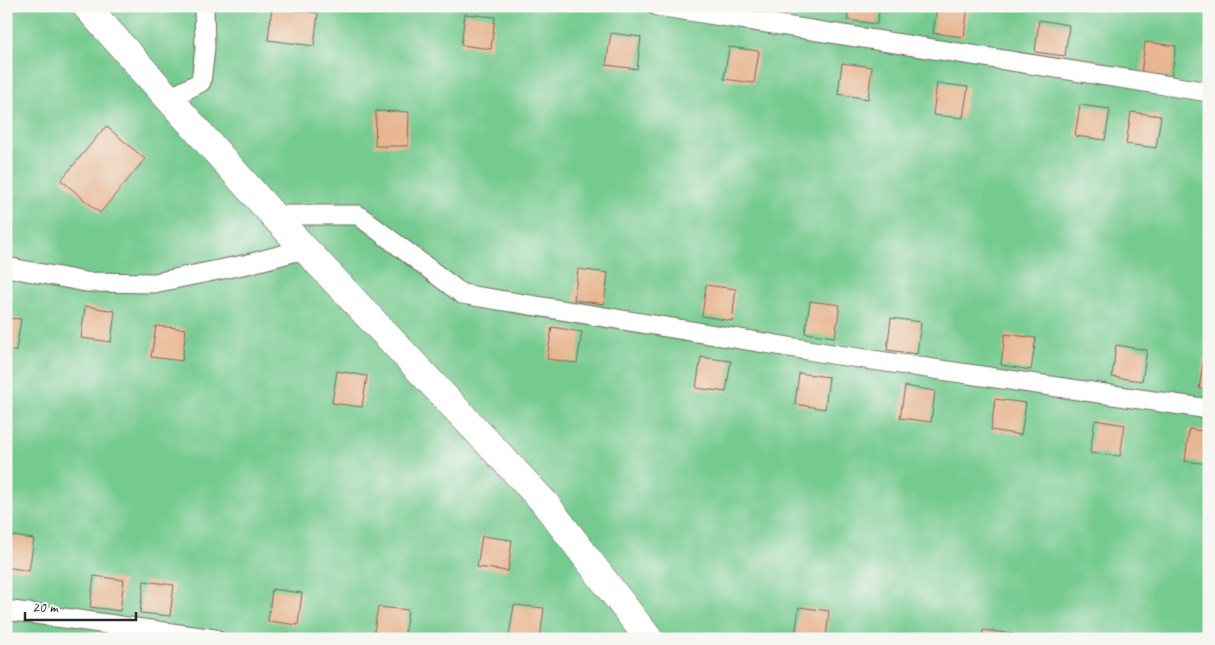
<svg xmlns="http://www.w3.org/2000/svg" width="1215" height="645" viewBox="0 0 1215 645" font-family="Caveat,sans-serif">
  <rect width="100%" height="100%" fill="#f6f6f2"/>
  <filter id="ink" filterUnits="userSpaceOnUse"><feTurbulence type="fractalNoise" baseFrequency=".02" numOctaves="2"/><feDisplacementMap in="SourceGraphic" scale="10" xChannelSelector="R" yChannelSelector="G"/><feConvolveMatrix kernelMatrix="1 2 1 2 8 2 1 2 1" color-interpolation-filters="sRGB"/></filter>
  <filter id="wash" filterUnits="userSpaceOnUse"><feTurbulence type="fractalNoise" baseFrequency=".0096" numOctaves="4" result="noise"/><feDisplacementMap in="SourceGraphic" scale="20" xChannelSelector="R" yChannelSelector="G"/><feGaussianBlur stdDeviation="1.12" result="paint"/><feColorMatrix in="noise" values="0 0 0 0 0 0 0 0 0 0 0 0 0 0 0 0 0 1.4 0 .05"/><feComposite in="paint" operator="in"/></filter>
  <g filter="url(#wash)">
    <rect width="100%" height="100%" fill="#f2dabb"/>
    <path fill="#74ca8f" stroke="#507a5d" d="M6,6h1203v633h-1203z"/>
    <g id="blocks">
      <path fill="#e7b58f" d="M849,6h31l-3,18 -30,-4z
        M937,6h31l-4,31 -31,-4z
        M272,7l46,6 -4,33 -46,-6z
        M465,14l30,3 -4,32 -30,-4z
        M1039,20l30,5 -4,31 -30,-4z
        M611,33l30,4 -4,32 -31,-4z
        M1145,42l31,4 -5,32 -30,-4z
        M729,47l30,4 -5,32 -30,-4z
        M842,63l30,4 -4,32 -30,-5z
        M937,83l31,4 -5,31 -30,-3z
        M1080,105l30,4 -5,31 -30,-4z
        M376,111l33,1 -1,34h-33z
        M1131,112l30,4 -5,32 -30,-4z
        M106,126l39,33 -45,54 -39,-33z
        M578,269l30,4 -4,31 -30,-4z
        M706,285l30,4 -4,32 -30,-5z
        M810,301l30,4 -5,32 -30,-4z
        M85,306l30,5 -4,31 -30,-4z
        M6,318l15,1 -5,32 -10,-1z
        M891,318l30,4 -4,32 -30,-4z
        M156,326l30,3 -4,32 -31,-4z
        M552,327l30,5 -5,31 -30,-4z
        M1005,334l31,4 -5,32 -30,-5z
        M1116,345l31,5 -5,31 -30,-4z
        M701,357l30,4 -5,31 -30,-4z
        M1204,357l5,1v32l-10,-1z
        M337,371l30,5 -5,31 -30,-4z
        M799,373l30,4 -4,32 -30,-5z
        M905,386l30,5 -4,31 -31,-4z
        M995,399l31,4 -5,32 -30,-5z
        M1095,420l30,5 -5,31 -30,-3z
        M1189,429l20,3v32l-24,-3z
        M6,535l28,4 -5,32 -23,-4z
        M482,536l30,4 -4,31 -31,-4z
        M94,576l30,4 -4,31 -30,-4z
        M144,581l30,4 -4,31 -30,-3z
        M272,589l30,4 -4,32 -30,-4z
        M514,605l30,3 -4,31 -31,-3z
        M378,607l30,3 -4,29 -31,-1z
        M799,607l30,4 -3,28 -31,-1z
        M983,630l30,4 -1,5h-30z"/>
    </g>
  </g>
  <g filter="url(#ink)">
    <use href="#blocks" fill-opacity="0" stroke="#71685d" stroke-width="1"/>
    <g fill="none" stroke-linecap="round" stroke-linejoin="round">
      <g stroke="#71685d" stroke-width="21">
        <path id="lane" d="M657,6l552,86
          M168,99l33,-17 4,-34 -1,-42
          M273,215h85l104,79 376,61 371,54
          M6,267l80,15 68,1 94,-19 56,-15
          M6,610l209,29"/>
      </g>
      <g stroke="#71685d" stroke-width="29">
        <path id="street" d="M86,6l187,209 271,287 105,137"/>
      </g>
      <use href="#lane" stroke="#fff" stroke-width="19"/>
      <use href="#street" stroke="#fff" stroke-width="28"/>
    </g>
  </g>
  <rect width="1215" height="645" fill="none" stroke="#f6f6f2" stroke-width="25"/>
  <path d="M25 612v8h111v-8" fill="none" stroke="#2b2b2b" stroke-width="2.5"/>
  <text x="32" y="612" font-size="15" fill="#2b2b2b" stroke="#f6f6f2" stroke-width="4" paint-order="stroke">20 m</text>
</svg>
